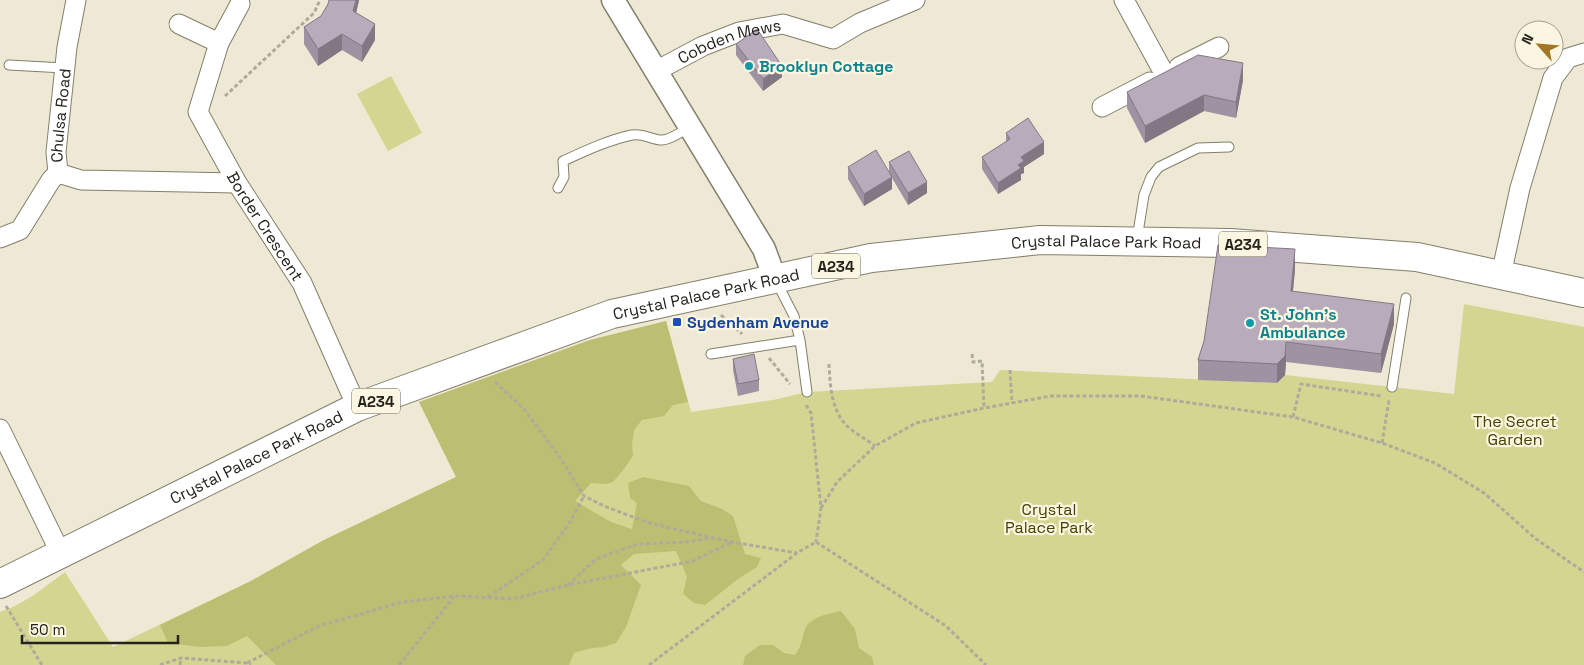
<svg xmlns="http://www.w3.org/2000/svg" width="1584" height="665" viewBox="0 0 1584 665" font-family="'Space Grotesk',sans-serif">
  <rect width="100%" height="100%" fill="#eee9d4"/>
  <path fill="#d3d690" d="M391,76l31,57 -34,18 -31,-57z
    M1464,304l120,23v338h-1584v-53c25,-8 44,-25 65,-40l48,75 138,-66 73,-41 132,-63 -37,-75 171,-62 76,-19 25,91 82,-12 34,-8 185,-10 8,-12 277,13 8,-8 169,19z"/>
  <path fill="#bcbf71" d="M666,321l22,81 -15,3 -9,11 -22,4 -8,10 -2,14 1,12 -9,13 -11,13 -7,2 -15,-1 -16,18 36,21 21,7 5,-26 -7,-5 -2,-15 15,-6 46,9 12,15 21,8 11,7 12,38 16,4 -4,9 -19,12 -33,26 -11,-2 -11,-9 4,-17 -11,-26 -42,3 -13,11 20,20 -15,42 -10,16 -12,4 -12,1 -18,5 -5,12h-293l-29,-29 -20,10 -26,1 -33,-4 -8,-18 91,-44 73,-41 132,-63 -37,-75 171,-62z
    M841,611l14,18 4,19 13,9 2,8h-131l2,-9 15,-11h13l11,8 11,2c8,-11 6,-15 10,-26 6,-13 24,-15 36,-18z"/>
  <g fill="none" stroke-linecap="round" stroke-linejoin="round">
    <g stroke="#837e6b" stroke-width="11">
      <path id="service" d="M9,65l55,3
        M558,188l6,-11 -1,-16c22,-10 45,-21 69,-26 12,-2 20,5 30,5 9,0 20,-9 28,-13
        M1137,239l7,-44 7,-18 8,-10 39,-19 31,-1
        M776,281l18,35 6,24 7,52
        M711,354l89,-14
        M1392,387l14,-89"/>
    </g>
    <g stroke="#837e6b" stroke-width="21">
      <g id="minor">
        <path d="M1124,0l41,75"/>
        <path id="s1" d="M240,4l-21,39 -21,69 39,71 65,100 55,124"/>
        <path d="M179,24l40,19"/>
        <path d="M1179,67l40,-20"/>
        <path id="s2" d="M656,71l47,-25 36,-14 44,-8 50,15 27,-16 55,-23"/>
        <path d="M1102,107l48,-25"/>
        <path d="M58,173l23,7 156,3"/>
        <path id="s3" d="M0,238l20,-8 31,-50 7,-7 -2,-21 11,-105 9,-47"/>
        <path d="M1501,275l19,-87 33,-110 15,-20 16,-5"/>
        <path d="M0,429l61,125"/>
      </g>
    </g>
    <g stroke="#837e6b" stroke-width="25">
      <path id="tertiary" d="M613,0l151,249 11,30"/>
    </g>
    <g stroke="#837e6b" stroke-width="30">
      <g id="primary">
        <path id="s4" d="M0,584l357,-177 255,-93 259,-56 169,-18 190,3 187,14 167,36"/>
      </g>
    </g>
    <path stroke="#afab9a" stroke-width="3" stroke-dasharray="4 2.5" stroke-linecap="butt" d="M225,96l89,-83 6,-13
      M721,315l21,19
      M972,354l1,8 9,-1 2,47
      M769,358l21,26
      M829,364c1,20 2,45 17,61 8,8 20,14 29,21
      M1010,370l2,33
      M495,382l29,27 37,50 23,37 20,10 45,17 83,19 65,11
      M806,405l5,8 10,95 -5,34
      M1293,417l8,-33 80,12
      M1382,443l7,-43
      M821,508l16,-26 38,-36 41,-23 68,-15 67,-12h90l152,21 89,26 53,20 49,30 52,46 48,33
      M816,542l130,84 40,39
      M568,585l28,-26 42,-15 48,-2 25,-4
      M488,597l55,-37 27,-38 14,-26
      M6,606l36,59
      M247,663l72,-37 83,-24 55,-6 56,3 55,-14 125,-24 39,-19
      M160,665l21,-7 66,5 4,2
      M180,665l1,-7
      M399,665l55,-68
      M649,665l148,-112 19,-11"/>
    <use href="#service" stroke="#fff" stroke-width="9"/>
    <use href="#minor" stroke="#fff" stroke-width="19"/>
    <use href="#tertiary" stroke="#fff" stroke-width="22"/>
    <use href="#primary" stroke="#fff" stroke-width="28"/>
  </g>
  <path fill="#9e93a2" d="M359,0l-3,13 19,27 -13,22 -20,-12 -24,16 -14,-22v-17z
    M736,44l46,33 -19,14 -27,-36z
    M1243,80l-7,38 -32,-7 -59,32 -18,-35v-16z
    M1006,133l38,21 -20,13v6l-3,1v6l-23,14 -16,-25v-12l24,-15z
    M889,162l38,31 -19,12 -16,-27v11l-28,17 -16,-27v-12l41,6z
    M1295,269l-2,22 101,33 -13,49 -95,-11 -1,13 -8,8 -79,-3v-20l6,-19z
    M733,359l26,21v11l-21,5 -5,-26z"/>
  <path fill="#817884" d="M356,0h3l-6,27v-16z
    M375,24v16l-13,22v-16z
    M342,34v16l-24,16v-17z
    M1243,63v17l-7,38v-16z
    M782,66v11l-19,14v-12z
    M1204,95v16l-59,32v-17z
    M1044,142v12l-20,13v6l-3,1v6l-23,14v-11l20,-18 3,-8z
    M892,177v12l-28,17v-12z
    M927,182v11l-19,12v-12z
    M1295,249v20l-4,41v-19z
    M1394,304v20l-13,49v-19z
    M1286,342v20l-1,13 -8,8v-19z"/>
  <path fill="#b8abbc" stroke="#817884" d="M329,0h27l-3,11 22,13 -13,22 -20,-12 -24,15 -14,-22 17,-11 7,-12z
    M757,29l25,37 -19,13 -27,-35z
    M1198,55l45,8 -7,39 -32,-7 -59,31 -18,-34z
    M1028,118l16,24 -23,15 3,4 -6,4 3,3 -23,15 -16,-26 28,-18 -4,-6z
    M876,150l16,27 -28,17 -16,-27z
    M909,151l18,31 -19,11 -19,-31z
    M1218,245l77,4 -4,42 103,13 -13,50 -95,-12 -1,14 -8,8 -79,-4 6,-19z
    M754,354l5,26 -21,4 -5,-25z"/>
  <g fill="#0f9aa8" stroke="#fbf6e1" stroke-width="2">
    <circle cx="749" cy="66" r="5"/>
    <circle cx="1250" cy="323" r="5"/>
  </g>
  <rect fill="#1a4fb4" stroke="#fbf6e1" stroke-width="2" x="672" y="317" width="10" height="10" rx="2.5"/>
  <g text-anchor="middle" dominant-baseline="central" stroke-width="4.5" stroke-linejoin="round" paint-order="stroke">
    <g fill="#fbf6e1" stroke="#646256" stroke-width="1">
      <rect x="1219" y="231.5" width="48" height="25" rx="4"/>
      <rect x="812" y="253.5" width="48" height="25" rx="4"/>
      <rect x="352" y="388.5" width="48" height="25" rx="4"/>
    </g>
    <g font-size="15" font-weight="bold" fill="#24221a">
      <text x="1243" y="244">A234</text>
      <text x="836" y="266">A234</text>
      <text x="376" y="401">A234</text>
    </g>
    <g font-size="16" fill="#24221a" stroke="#fbf6e1">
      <text stroke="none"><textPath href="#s2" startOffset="80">Cobden Mews</textPath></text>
      <text stroke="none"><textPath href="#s3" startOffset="148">Chulsa Road</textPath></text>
      <text stroke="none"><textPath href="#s1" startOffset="249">Border Crescent</textPath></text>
      <text stroke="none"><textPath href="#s4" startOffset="1171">Crystal Palace Park Road</textPath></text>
      <text stroke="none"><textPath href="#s4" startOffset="766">Crystal Palace Park Road</textPath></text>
      <text stroke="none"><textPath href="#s4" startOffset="286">Crystal Palace Park Road</textPath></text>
    </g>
    <g font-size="16" font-weight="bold" fill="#0d838f" stroke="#fbf6e1" text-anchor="start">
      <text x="759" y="66">Brooklyn Cottage</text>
      <text x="1260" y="314">St. John's<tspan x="1260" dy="18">Ambulance</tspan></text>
    </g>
    <g font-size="16" font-weight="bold" fill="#164399" stroke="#fbf6e1" text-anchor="start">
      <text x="687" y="322">Sydenham Avenue</text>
    </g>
    <g font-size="16" fill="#414203" stroke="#fbf6e1">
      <text x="1515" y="421">The Secret<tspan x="1515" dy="18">Garden</tspan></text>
      <text x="1049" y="509">Crystal<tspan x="1049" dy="18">Palace Park</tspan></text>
    </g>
  </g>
  <g transform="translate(1539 45) rotate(297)"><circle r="24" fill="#fbf6e1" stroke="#a5a191"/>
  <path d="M0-4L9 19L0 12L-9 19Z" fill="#a27627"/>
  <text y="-8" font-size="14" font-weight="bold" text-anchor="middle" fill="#24221a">N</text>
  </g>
  <path d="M22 635v8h156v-8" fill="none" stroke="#24221a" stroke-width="2.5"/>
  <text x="30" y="635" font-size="15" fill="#24221a" stroke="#fbf6e1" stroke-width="4" paint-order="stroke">50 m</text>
</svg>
